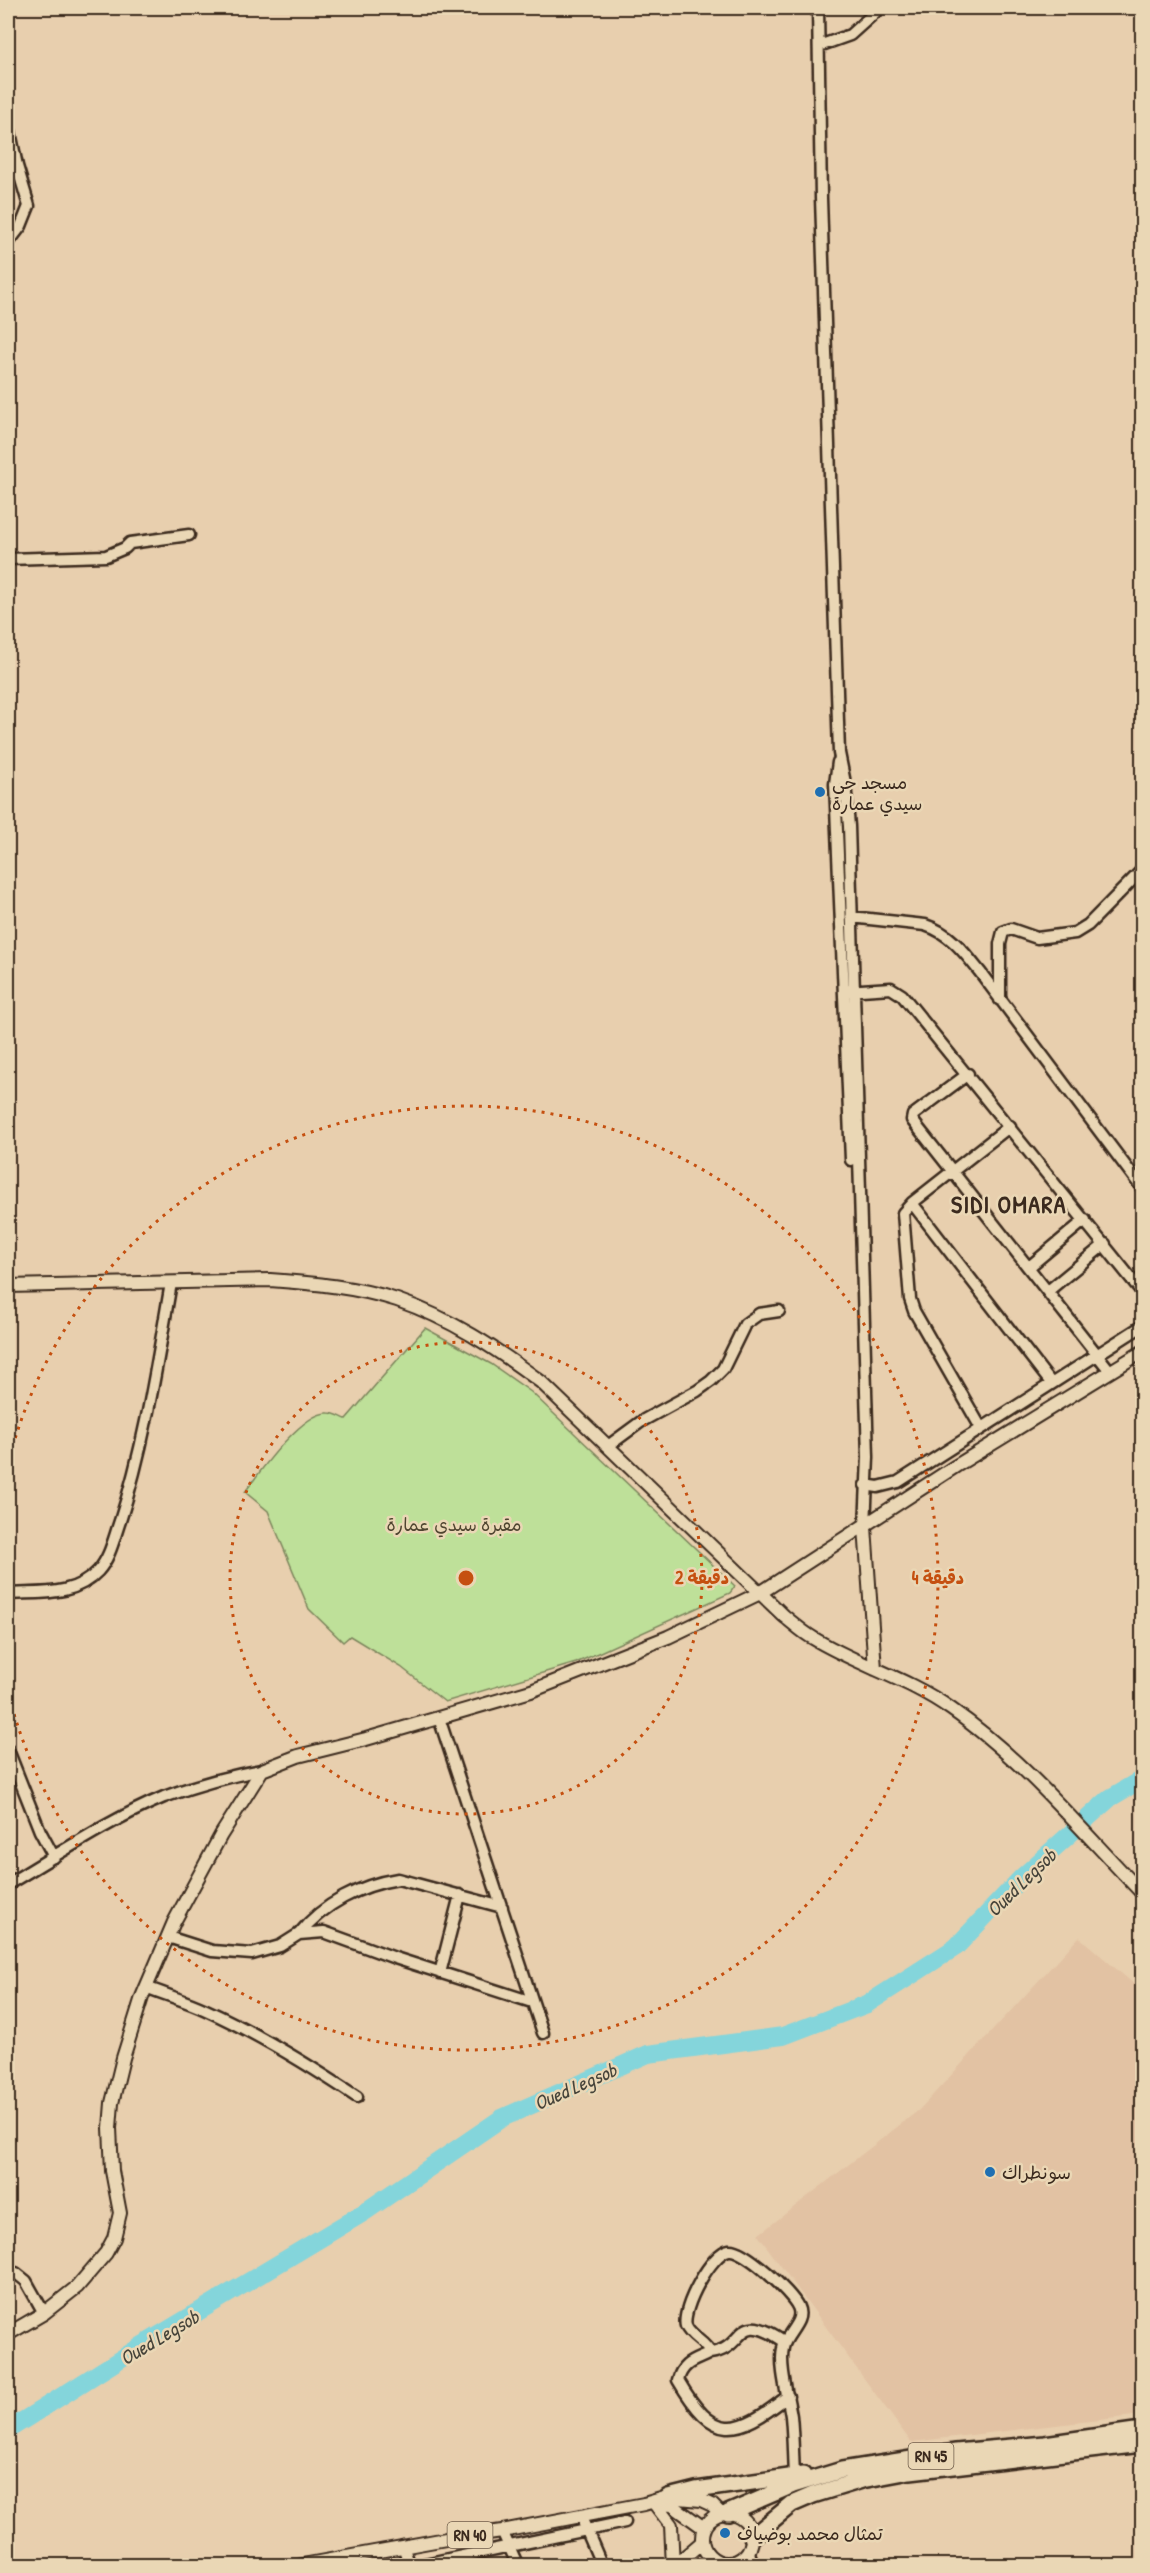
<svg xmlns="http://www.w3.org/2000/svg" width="1150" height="2573" viewBox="0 0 1150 2573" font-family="'Patrick Hand','Playpen Sans Arabic',sans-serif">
  <rect width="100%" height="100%" fill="#e8cfae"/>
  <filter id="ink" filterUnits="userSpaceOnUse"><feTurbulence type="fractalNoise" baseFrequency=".0167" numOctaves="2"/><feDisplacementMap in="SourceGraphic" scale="12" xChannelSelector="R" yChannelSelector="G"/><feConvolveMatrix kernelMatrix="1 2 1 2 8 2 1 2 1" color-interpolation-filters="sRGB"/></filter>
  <g filter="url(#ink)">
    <path fill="#e2c2a3" d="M1079,1937l63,54v424l-231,27 -153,-207 161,-125z"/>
    <path fill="#bee099" stroke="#7c855c" stroke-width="1.5" d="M425,1328l66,36 40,28 204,194 -5,7 -154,70 -131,39 -44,-35 -51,-31 -7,6 -34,-33 -41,-98 -23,-19c14,-19 58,-82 84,-79 5,0 12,4 17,6z"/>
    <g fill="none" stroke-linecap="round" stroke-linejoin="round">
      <path stroke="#84d5db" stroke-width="18" d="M8,2430l133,-84 222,-133 139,-95 146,-64 135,-18 84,-32 89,-57 65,-69 89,-80 32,-19"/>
      <g stroke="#3b2a1e" stroke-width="15">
        <path id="minor" d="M818,8l3,190 18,555 6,30 4,43 19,631 -3,70
          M819,46l31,-11 30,-27
          M8,122l9,44 12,40 -8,20 -13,17
          M8,559l98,-3 19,-8 5,-5 59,-8
          M838,762l-3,22 16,376
          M851,917l74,8c25,8 39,27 55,47l162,216
          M846,991l45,-3 11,7 240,297
          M1000,1000v-56l3,-12 8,-3 26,9 38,-5 13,-8 54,-55
          M968,1074l-55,41 -1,5 198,251
          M912,1203l139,180
          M1029,1267l56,-47
          M1048,1291l57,-47
          M981,1428l-67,-117 -4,-12 -7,-86 9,-10 98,-77
          M608,1446l34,-25 55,-30 14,-10 12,-12 22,-45 14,-10 20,-3
          M865,1485l13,2 20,-5 244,-156
          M8,1594c31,-2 66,3 90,-23 12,-13 16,-33 22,-50 25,-77 37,-158 51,-238
          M439,1718l104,315
          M8,1750l32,81 14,26
          M8,1884c51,-30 101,-64 156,-87 32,-12 65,-21 98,-27
          M299,1934c24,-30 61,-49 99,-55l104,28
          M168,1937l44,14 40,3 28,-8 19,-12 25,-2 71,26 137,44
          M440,1973l20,-78
          M146,1987c20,8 41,14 60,23 53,24 103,55 151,87
          M8,2274l8,-1 10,8 18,32
          M710,2353c38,-4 23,-47 75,-11
          M788,2396c-53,42 -74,46 -110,-16 5,-19 18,-19 32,-27 -4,-11 -20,-16 -24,-27 -5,-17 26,-74 43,-76 15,-2 63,43 69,57 7,15 -13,27 -15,41 -4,18 5,49 8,68 2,20 2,40 3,60
          M584,2524l18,42
          M502,2531l16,35
          M403,2546l7,20
          M749,2551l3,15
          M723,2563l3,3
          M415,2566l210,-44"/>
      </g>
      <g stroke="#3b2a1e" stroke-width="16">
        <path id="major" d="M8,1286l262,-6c42,3 87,7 127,20 53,18 100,49 144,82l243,234c9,7 18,16 29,22 44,27 95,40 138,71 72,50 130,121 191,184
          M865,1527l10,142
          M8,2334l36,-21 33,-26 29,-34 8,-15 6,-25 -8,-42 -2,-43 2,-25 11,-45 19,-61 32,-75 47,-87 41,-65 36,-14 68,-17 165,-48 137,-54 92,-44 196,-127 186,-114
          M655,2504l16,21 2,41
          M657,2504l15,1 32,23
          M702 2538a25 25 0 1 1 50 0a25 25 0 1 1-50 0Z
          M297,2566l149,-27 56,-8 142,-27 24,-7 33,3 11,5 9,9
          M674,2566l28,-24"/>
      </g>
      <g stroke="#3b2a1e" stroke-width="20">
        <path id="highway" d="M668,2497l28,-7 107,-15
          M728,2513l65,-28 49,-15 114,-18 89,-8 97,-14
          M752,2537l40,-33 21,-9 49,-15 48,-9 232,-27"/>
      </g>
      <use href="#minor" stroke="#ead7b5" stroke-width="10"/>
      <use href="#major" stroke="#ead7b5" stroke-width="12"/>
      <use href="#highway" stroke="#ead7b5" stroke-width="15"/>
    </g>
  </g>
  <g fill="none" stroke="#c55010" stroke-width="3" stroke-dasharray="3 6">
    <circle cx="466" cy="1578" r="236"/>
    <path d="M8 1464A472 472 0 1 1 8 1692"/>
  </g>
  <g fill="#1f6fb2" stroke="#ead7b5" stroke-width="2">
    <circle cx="820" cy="792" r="6"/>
    <circle cx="990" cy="2172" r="6"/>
    <circle cx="725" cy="2533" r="6"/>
  </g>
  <g text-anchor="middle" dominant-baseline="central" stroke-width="5" stroke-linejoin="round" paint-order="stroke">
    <g fill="#ead7b5" stroke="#705e4b" stroke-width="1.5">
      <rect x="908.5" y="2443" width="45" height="26" rx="4.5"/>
      <rect x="447.5" y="2522" width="45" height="26" rx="4.5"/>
    </g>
    <g font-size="16" font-weight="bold" fill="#3b2a1e">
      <text x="931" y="2456">RN 45</text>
      <text x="470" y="2535">RN 40</text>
    </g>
    <g font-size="18" fill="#3b2a1e" stroke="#ead7b5" text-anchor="start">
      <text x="832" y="782">مسجد حي<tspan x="832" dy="21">سيدي عمارة</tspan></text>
      <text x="1002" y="2172">سونطراك</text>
      <text x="737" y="2533">تمثال محمد بوضياف</text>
    </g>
    <g font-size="18" fill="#4f4530" stroke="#ead7b5">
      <text x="454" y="1524">مقبرة سيدي عمارة</text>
    </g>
    <g font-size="20" font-style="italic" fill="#46443a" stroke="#ead7b5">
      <text transform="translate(1021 1882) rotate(-44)">Oued Legsob</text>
      <text transform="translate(575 2086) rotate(-24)">Oued Legsob</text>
      <text transform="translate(159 2337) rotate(-31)">Oued Legsob</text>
    </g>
    <g font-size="24" font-weight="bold" letter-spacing="1.5" fill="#3b2a1e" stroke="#ead7b5">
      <text x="1009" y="1204">SIDI OMARA</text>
    </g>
  </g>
  <circle cx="466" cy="1578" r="9" fill="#c55010" stroke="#ead7b5" stroke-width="3"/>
  <g font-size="18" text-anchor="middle" font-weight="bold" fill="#c55010" stroke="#ead7b5" stroke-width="5" stroke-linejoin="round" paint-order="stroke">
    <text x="702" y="1584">2 دقيقة</text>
    <text x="938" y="1584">4 دقيقة</text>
  </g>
  <rect width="1150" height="2573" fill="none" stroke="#ead7b5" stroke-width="30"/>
  <rect x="15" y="15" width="1120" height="2543" fill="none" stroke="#3b2a1e" stroke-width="2" filter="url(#ink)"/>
</svg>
